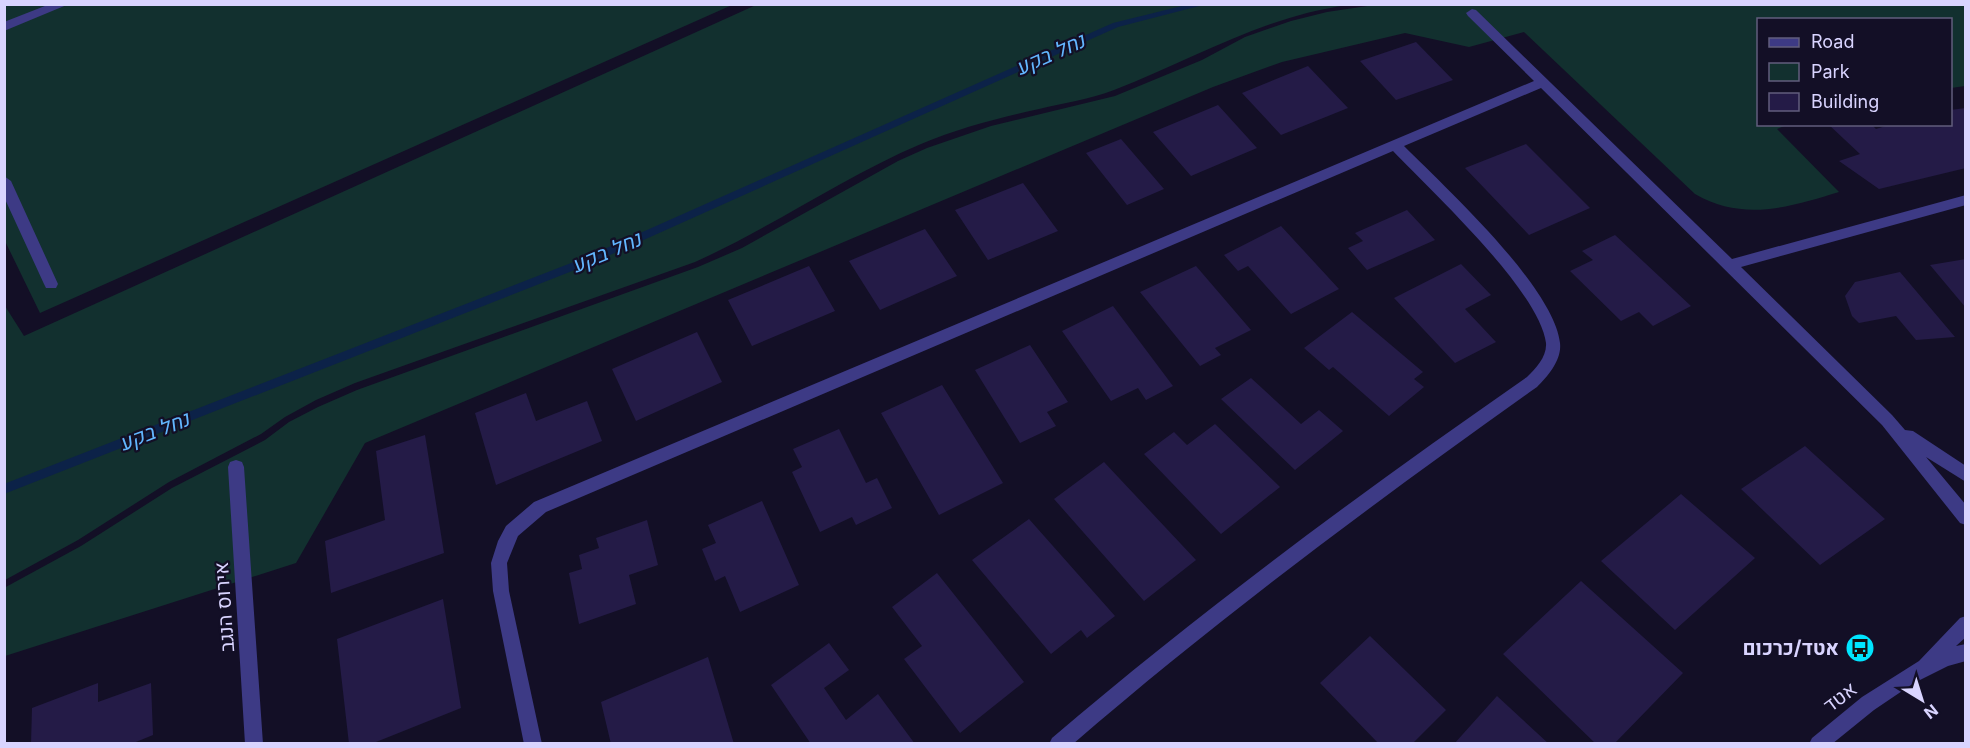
<svg xmlns="http://www.w3.org/2000/svg" width="1970" height="748" viewBox="0 0 1970 748" font-family="Inter,Heebo,sans-serif">
  <rect width="100%" height="100%" fill="#130f26"/>
  <path fill="#12302f" d="M1381,4l584,1v81l-14,2 -1,-68h-192v104l29,1 -10,4 62,63c-49,15 -96,30 -144,2l-171,-162 -55,15 -64,-14 -123,29 -69,25 -848,356 -69,120 -291,93 -1,-68 77,-42 91,-58 93,-48 24,-18 29,-15 39,-17 341,-123 44,-19 156,-87 29,-13 64,-22 124,-30 87,-36 43,-23 46,-16 36,-9z
    M4,5h728l-692,308 -35,-72z
    M756,5h592c-87,12 -153,54 -234,85 -24,9 -50,13 -75,19 -40,9 -80,19 -118,35 -78,33 -148,83 -226,118l-340,121 -39,17 -31,17 -24,17 -92,48 -91,58 -73,40v-274l19,30z"/>
  <g fill="none" stroke-linecap="round" stroke-linejoin="round">
    <path fill="#0c2248" fill-rule="evenodd" d="M1190,4h17l-89,23 -528,237 -586,230v-10l580,-226 529,-235z"/>
  </g>
  <path fill="#241b47" d="M1416,42l37,38 -57,20 -36,-39z
    M1308,66l40,42 -67,27 -39,-42z
    M1218,105l39,43 -66,28 -38,-44z
    M1966,108v60l-87,21 -40,-28 21,-7 -32,-30h43l5,5 16,-5h58v-14z
    M1121,139l43,50 -37,16 -41,-52z
    M1526,144l64,64 -61,27 -64,-67z
    M1023,183l35,48 -70,29 -33,-50z
    M1407,210l28,30 -68,30 -19,-22 15,-7 -8,-8z
    M1281,226l58,63 -48,25 -43,-48 -10,5 -14,-16z
    M925,229l32,47 -77,34 -31,-49z
    M1615,235l76,71 -38,20 -14,-14 -18,9 -51,-50 23,-11 -11,-9z
    M1966,259v49l-36,-43z
    M1461,264l30,31 -26,14 31,33 -41,21 -61,-65z
    M809,266l26,45 -83,35 -24,-46z
    M1196,266l55,64 -36,18 6,7 -21,11 -60,-74z
    M1900,272l55,65 -39,3 -20,-24 -37,7 -7,-7 -7,-20 10,-14z
    M1113,306l60,80 -27,14 -8,-12 -27,13 -49,-70z
    M1352,312l71,60 -9,7 10,8 -35,29 -56,-49 -4,3 -25,-22z
    M697,332l25,50 -86,39 -24,-52z
    M1030,345l38,57 -21,10 9,14 -36,17 -45,-73z
    M1251,378l50,46 18,-14 24,21 -48,39 -74,-71z
    M942,385l61,98 -64,32 -58,-102z
    M526,393l10,28 51,-20 15,40 -106,44 -21,-72z
    M1215,424l65,63 -59,47 -77,-80 30,-22 13,13z
    M839,429l27,54 11,-5 15,30 -36,17 -4,-8 -32,15 -28,-60 10,-5 -9,-18z
    M425,435l19,118 -113,40 -6,-52 60,-21 -9,-69z
    M1805,446l80,73 -65,46 -79,-76z
    M1104,462l92,98 -52,41 -90,-102z
    M1681,494l74,64 -80,72 -74,-69z
    M762,501l37,84 -59,27 -15,-36 -10,5 -13,-32 14,-6 -8,-18z
    M1029,519l86,97 -28,22 -6,-8 -30,24 -79,-94z
    M647,520l11,45 -29,10 7,29 -57,20 -10,-51 13,-4 -3,-14 20,-7 -3,-10z
    M937,573l87,109 -64,51 -56,-74 18,-13 -30,-39z
    M1581,581l102,92 -69,71h-18l-93,-90z
    M443,599l18,109 -90,36h-22l-12,-105z
    M1370,636l76,74 -34,34h-33l-59,-61z
    M829,643l20,27 -25,18 22,32 32,-26 37,50h-104l-40,-59z
    M708,657l26,87h-123l-10,-42z
    M98,683v19l53,-19 2,52 -22,9h-100l1,-36z
    M1497,696l52,48h-95z"/>
  <g fill="none" stroke-linecap="round" stroke-linejoin="round">
    <path fill="#3d3a85" fill-rule="evenodd" d="M50,4h19l-65,27v-9z
      M1472,9l4,1 256,249 234,-64v10l-225,62 151,148 13,15 8,1 53,35v16l-40,-25 40,48v20l-6,-2 -78,-98 -341,-337 -137,58c41,41 150,141 156,197 2,17 -12,33 -23,44 -159,113 -316,229 -464,357h-24l3,-6c151,-129 311,-247 475,-361 9,-9 20,-20 19,-34 -7,-53 -115,-152 -153,-192l-847,361 -28,24 -11,27 2,28 33,153h-18l-31,-153 -2,-28 7,-22 8,-15 28,-24 1000,-421 -66,-65 -2,-3z
      M4,176l7,5 47,103 -2,4h-10l-2,-4 -40,-87z
      M236,460l6,2 2,5 19,277h-18l-17,-277 2,-5z
      M1966,616v21l-10,9 10,-2v17l-18,5 -34,17 -40,27 -42,34h-23l3,-6 50,-41 57,-36 41,-43z"/>
  </g>
  <defs>
    <g id="bus-disc" transform="scale(1.5)"><circle r="9.5" fill="#00e5ff" stroke="#130f26"/><path d="M-5-6H5V4H4V6H2V4H-2V6H-4V4H-5ZM-3.5-4V0h7V-4ZM-3.5 1.2v1.5H-2V1.2ZM2 1.2v1.5H3.5V1.2Z" fill="#111"/></g>
  </defs>
  <g fill-rule="evenodd">
    <use href="#bus-disc" x="1860" y="648"/>
  </g>
  <g text-anchor="middle" dominant-baseline="central" stroke-width="4.5" stroke-linejoin="round" paint-order="stroke">
    <g font-size="20" fill="#d9d4ff" stroke="#130f26">
      <text transform="translate(224 607) rotate(-94)">אירוס הנגב</text>
      <text transform="translate(1840 697) rotate(-37)">אטד</text>
    </g>
    <g font-size="20" font-weight="bold" fill="#d9d4ff" stroke="#130f26" text-anchor="end">
      <text x="1839" y="648">אטד/כרכום</text>
    </g>
    <g font-size="21" font-style="italic" fill="#62b6ff" stroke="#130f26">
      <text transform="translate(1050 54) rotate(-24)">נחל בקע</text>
      <text transform="translate(606 252) rotate(-23)">נחל בקע</text>
      <text transform="translate(154 431) rotate(-21)">נחל בקע</text>
    </g>
  </g>
  <rect width="1970" height="748" fill="none" stroke="#d9d4ff" stroke-width="12"/>
  <rect x="1757" y="18" width="195" height="108" fill="#130f26" stroke="#625e7d" stroke-width="1.5"/>
  <rect x="1769" y="38" width="30" height="9" fill="#3d3a85" stroke="#625e7d" stroke-width="1.5"/>
  <text x="1811" y="48" font-size="18" fill="#d9d4ff">Road</text>
  <rect x="1769" y="63" width="30" height="18" fill="#12302f" stroke="#625e7d" stroke-width="1.5"/>
  <text x="1811" y="78" font-size="18" fill="#d9d4ff">Park</text>
  <rect x="1769" y="93" width="30" height="18" fill="#241b47" stroke="#625e7d" stroke-width="1.5"/>
  <text x="1811" y="108" font-size="18" fill="#d9d4ff">Building</text>
  <g transform="translate(1922 700) rotate(142)" stroke="#130f26" stroke-width="4.5" paint-order="stroke">
  <path d="M0-4.5L10 22L0 15L-10 22Z" fill="#d9d4ff"/>
  <text y="-9" font-size="16" font-weight="bold" text-anchor="middle" fill="#d9d4ff">N</text>
  </g>
</svg>
